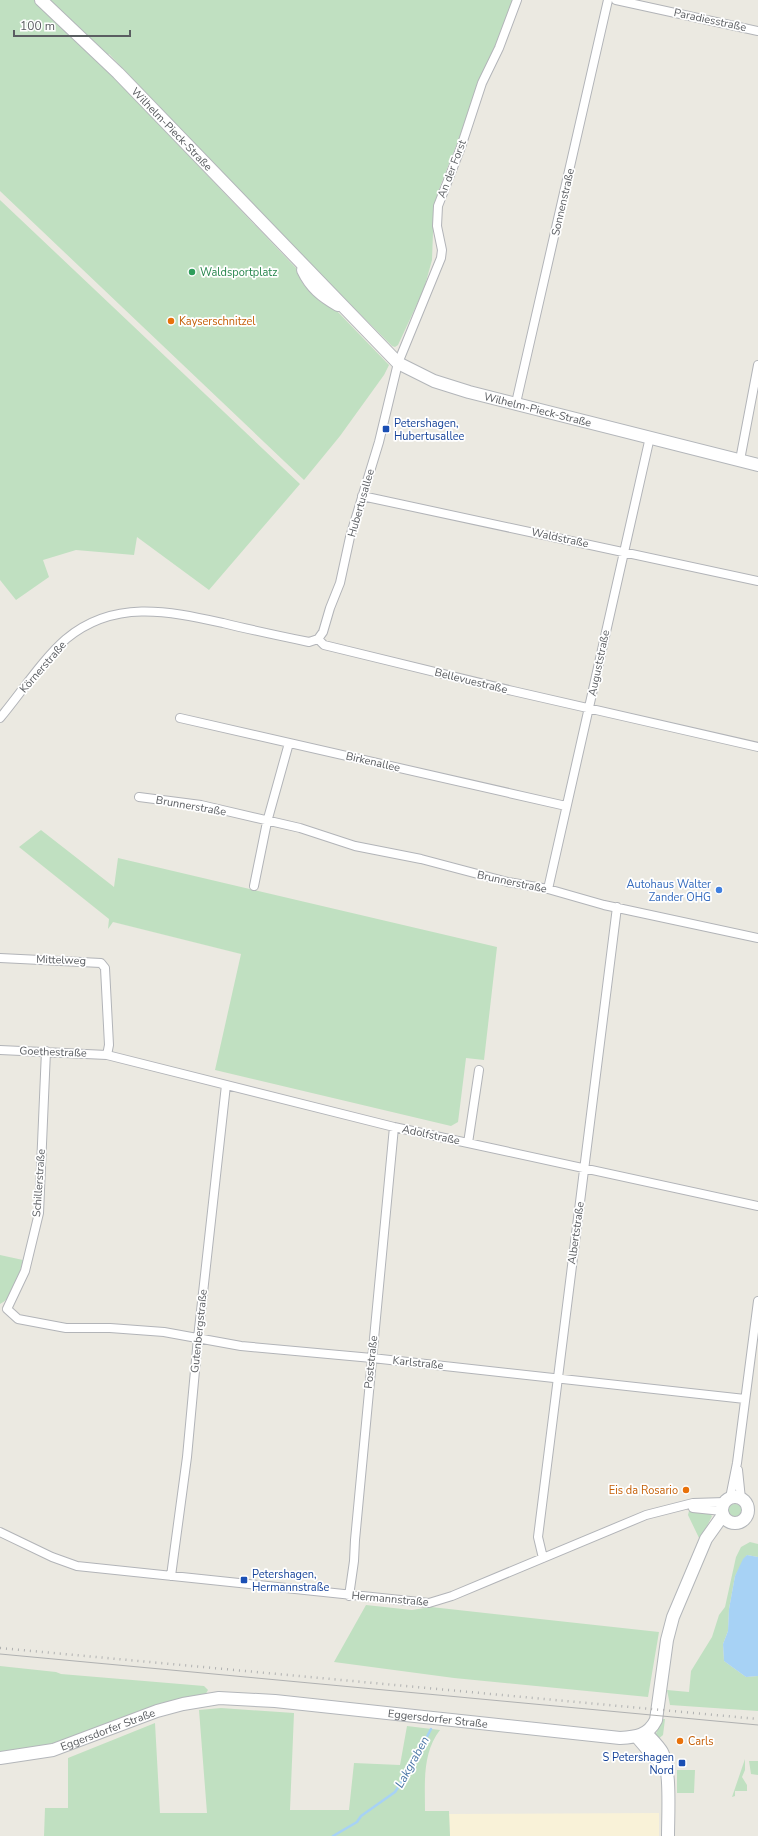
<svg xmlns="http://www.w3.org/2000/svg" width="758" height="1836" viewBox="0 0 758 1836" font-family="'Nunito Sans',sans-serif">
  <rect width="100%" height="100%" fill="#ebe9e1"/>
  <path fill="#f9f2d8" d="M659,1813v23h-209l-1,-22z"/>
  <path fill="#c0e0c1" d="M0,0h514l-73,184 -7,21 -2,55 -8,29 -26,56 -3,2 -3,-1 -92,-92 -191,-200 -9,9 196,205 7,16 18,18 14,7 54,56 -5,10 -44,61 -36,44 -304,-289z
    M0,200l300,284 -91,106 -72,-53 -3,18 -58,-5 -33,10 6,17 -33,23 -16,-20z
    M41,830l73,57 4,-29 379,89 -13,113 -18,-2 -8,64 -7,4 -236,-56 26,-116 -128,-32 -5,7 1,-10 -90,-72z
    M0,1255l23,5c-4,14 -8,37 -23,44z
    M728 1511a7 7 0 1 1 14 0a7 7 0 1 1-14 0Z
    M698,1510l11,3 3,3 -12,24 -12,-25 1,-4z
    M750,1542l8,2v13l-11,-2 -12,21 -6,33 -1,22 -5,13 1,17 22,16 12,-1v35l-88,-6 -3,-15 22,2 2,-21 21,-34 7,-22 6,-8 11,-50 5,-10z
    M366,1605l46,5 19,-3 228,25 -11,65 -194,-19 -120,-16z
    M0,1666l56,6 5,2 143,12 4,4 -3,5 -146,49 -59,9z
    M221,1708l73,5 -4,97h59l5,-47 46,2 7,-39 33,4c-18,23 -15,53 -15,81h24l1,25h-406l1,-28h23v-50l87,-35 5,90h47l-8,-103z
    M662,1719h3l-2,16 -7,6 -1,-5z
    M745,1759v11l-3,7 5,8v6h-12v5l-3,1z
    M749,1761h9v14l-7,-1z
    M677,1770h18l-1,23h-17z"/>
  <path fill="#a7d2f5" d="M747,1555l11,2v119l-12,1 -22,-16 -1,-17 5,-13 1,-22 6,-33 8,-17z"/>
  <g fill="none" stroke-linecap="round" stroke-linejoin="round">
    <path stroke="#a7d2f5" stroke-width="2.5" d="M333,1836l24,-14 4,-6 34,-24 16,-25 20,-38"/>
    <g stroke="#b2b4b8" stroke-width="10">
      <path id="street" d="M616,0l142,31
        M516,403l92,-403
        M740,460l18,-95
        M362,496l396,85
        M318,639l5,-7 7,-24 10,-25 10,-46 29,-95 19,-79 43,-105 1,-8 -5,-24 1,-20 23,-59 21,-64 17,-35 18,-48
        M318,639l6,6 189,46 245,56
        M0,718c21,-25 42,-58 66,-79 48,-40 102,-28 157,-16 28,7 57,13 86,19l9,-3
        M180,718l386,88
        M139,797l62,8 99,23 55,18 66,13 87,23 40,7 56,16 154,33
        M254,886l13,-64 22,-79
        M548,889l102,-452
        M0,958l101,5 4,5 4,77 -2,10
        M0,1050l107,5 287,72 364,79
        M468,1143l11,-73
        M7,1309l11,10 48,9h44l54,4 77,14 131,12 373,41
        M7,1309l18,-38 14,-58 7,-162
        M738,1470l3,29
        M730,1498l7,-35 21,-162
        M693,1508l29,3
        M0,1532l52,25 25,9 352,37 23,-7 194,-81 47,-12 32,-1
        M543,1558l-5,-21 79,-630
        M171,1576l16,-119 11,-119 28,-253
        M349,1596l5,-35 1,-21 39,-413"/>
    </g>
    <g stroke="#b3b6ba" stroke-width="14">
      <g id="secondary">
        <path id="s1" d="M41,0l77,73 280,290 36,18 35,11 289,73"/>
        <path d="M303,270c8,17 19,26 35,35"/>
        <circle cx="735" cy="1510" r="13"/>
        <path d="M646,1733c5,6 12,12 16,19 9,16 6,64 6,84"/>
        <path d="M637,1737l17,20 11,9"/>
        <path id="s2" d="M0,1758l53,-8 104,-39 26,-7 36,-6 56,3 345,37c16,-1 28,-2 36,-18l11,-80 6,-23 33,-78 17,-24"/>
      </g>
    </g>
    <use href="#street" stroke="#fff" stroke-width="8"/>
    <use href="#secondary" stroke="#fff" stroke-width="12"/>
    <path stroke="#b0b1b1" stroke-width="1" d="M0,1654l758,71"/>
    <path stroke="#b0b1b1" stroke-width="2.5" stroke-dasharray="1 5" stroke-linecap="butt" d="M0,1648l758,71"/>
  </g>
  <circle fill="#2e9e5b" stroke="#fff" stroke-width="1.5" cx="192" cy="272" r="4"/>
  <g fill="#e8710a" stroke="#fff" stroke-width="1.5">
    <circle cx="171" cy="321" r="4"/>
    <circle cx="686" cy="1490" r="4"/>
    <circle cx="680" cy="1741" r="4"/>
  </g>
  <g fill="#1a4fb4" stroke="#fff" stroke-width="1.5">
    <rect x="382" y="425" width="8" height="8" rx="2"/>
    <rect x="240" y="1576" width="8" height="8" rx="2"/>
    <rect x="678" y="1759" width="8" height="8" rx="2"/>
  </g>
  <circle fill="#3f7fe0" stroke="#fff" stroke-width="1.5" cx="719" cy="890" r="4"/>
  <g text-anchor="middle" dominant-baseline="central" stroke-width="3.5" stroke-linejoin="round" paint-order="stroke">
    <g font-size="11" fill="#5a5d61" stroke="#fff">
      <text transform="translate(710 20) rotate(12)">Paradiesstraße</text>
      <text stroke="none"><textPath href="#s1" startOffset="184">Wilhelm-Pieck-Straße</textPath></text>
      <text transform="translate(452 169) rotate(-69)">An der Forst</text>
      <text transform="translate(563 202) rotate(-77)">Sonnenstraße</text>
      <text stroke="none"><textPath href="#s1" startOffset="657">Wilhelm-Pieck-Straße</textPath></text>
      <text transform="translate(361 503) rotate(-74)">Hubertusallee</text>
      <text transform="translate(560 538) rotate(12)">Waldstraße</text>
      <text transform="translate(599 663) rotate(-78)">Auguststraße</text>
      <text transform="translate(43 667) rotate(-49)">Körnerstraße</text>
      <text transform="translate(471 681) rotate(14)">Bellevuestraße</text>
      <text transform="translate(373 762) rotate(13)">Birkenallee</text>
      <text transform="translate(191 806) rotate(10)">Brunnerstraße</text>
      <text transform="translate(512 882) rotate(12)">Brunnerstraße</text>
      <text transform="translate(61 960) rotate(2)">Mittelweg</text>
      <text transform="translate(53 1052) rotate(2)">Goethestraße</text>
      <text transform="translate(431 1135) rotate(12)">Adolfstraße</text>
      <text transform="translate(39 1183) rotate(-86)">Schillerstraße</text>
      <text transform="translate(576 1233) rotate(-82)">Albertstraße</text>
      <text transform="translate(199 1331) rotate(-84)">Gutenbergstraße</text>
      <text transform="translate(371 1362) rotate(-84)">Poststraße</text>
      <text transform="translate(418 1363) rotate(6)">Karlstraße</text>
      <text transform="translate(390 1599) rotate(5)">Hermannstraße</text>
      <text stroke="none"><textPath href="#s2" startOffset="448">Eggersdorfer Straße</textPath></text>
      <text stroke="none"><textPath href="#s2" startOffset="112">Eggersdorfer Straße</textPath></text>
    </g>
    <g font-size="11" fill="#27864d" stroke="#fff" text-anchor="start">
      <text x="200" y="272">Waldsportplatz</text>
    </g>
    <g font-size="11" fill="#c56008" stroke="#fff" text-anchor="start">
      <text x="179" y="321">Kayserschnitzel</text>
      <text x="678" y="1490" text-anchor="end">Eis da Rosario</text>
      <text x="688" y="1741">Carls</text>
    </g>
    <g font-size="11" fill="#164399" stroke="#fff" text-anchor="start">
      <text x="394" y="423">Petershagen,<tspan x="394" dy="13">Hubertusallee</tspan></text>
      <text x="252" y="1574">Petershagen,<tspan x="252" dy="13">Hermannstraße</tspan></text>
      <text x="674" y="1757" text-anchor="end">S Petershagen<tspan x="674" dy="13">Nord</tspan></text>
    </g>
    <g font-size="11" fill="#366cbe" stroke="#fff" text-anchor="end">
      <text x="711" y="884">Autohaus Walter<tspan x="711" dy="13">Zander OHG</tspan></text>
    </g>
    <g font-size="12" font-style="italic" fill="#4874a5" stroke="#fff">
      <text transform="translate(412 1762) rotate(-61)">Lakgraben</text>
    </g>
  </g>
  <path d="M14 30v6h116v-6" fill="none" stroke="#5a5d61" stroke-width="2"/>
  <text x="20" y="30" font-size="12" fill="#5a5d61" stroke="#ffffff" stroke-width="3" paint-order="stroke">100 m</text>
</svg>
